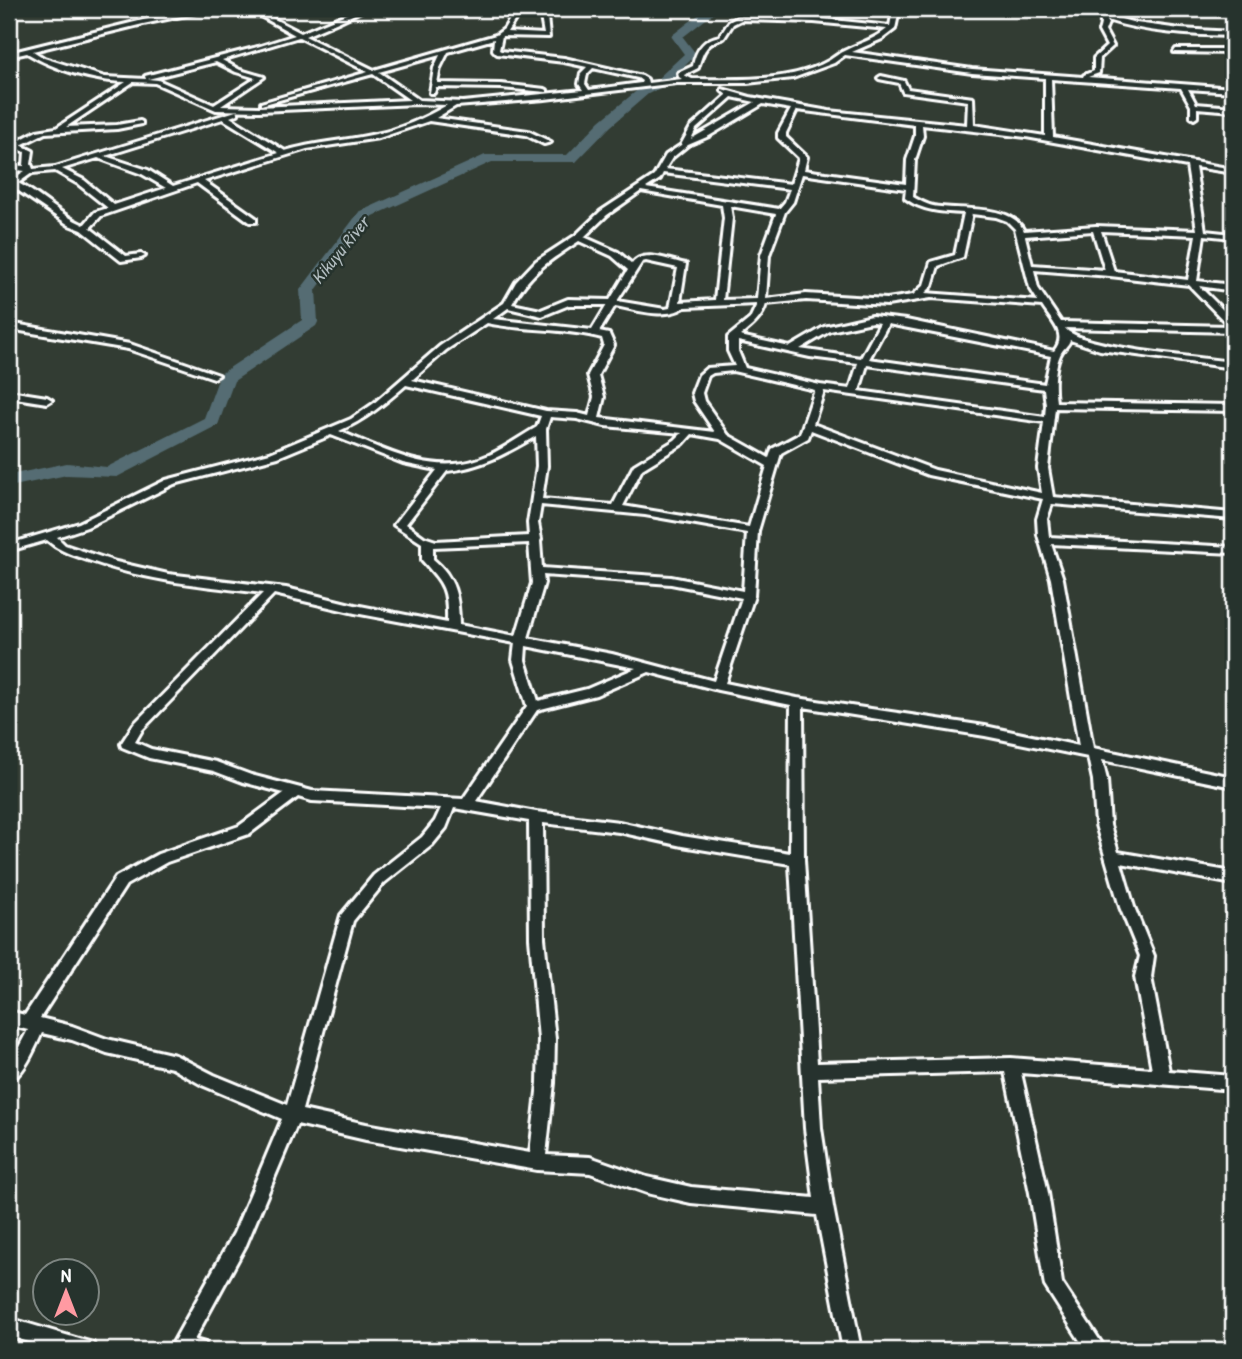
<svg xmlns="http://www.w3.org/2000/svg" width="1242" height="1359" viewBox="0 0 1242 1359" font-family="'Patrick Hand',sans-serif">
  <rect width="100%" height="100%" fill="#323c33"/>
  <filter id="ink" filterUnits="userSpaceOnUse"><feTurbulence type="fractalNoise" baseFrequency=".0143" numOctaves="2"/><feDisplacementMap in="SourceGraphic" scale="14" xChannelSelector="R" yChannelSelector="G"/><feConvolveMatrix kernelMatrix="1 2 1 2 8 2 1 2 1" color-interpolation-filters="sRGB"/></filter>
  <g filter="url(#ink)">
    <g fill="none" stroke-linecap="round" stroke-linejoin="round">
      <path fill="#546c73" fill-rule="evenodd" d="M706,9h13l-36,28 13,17 -2,3 -30,29 -16,8 -38,33 -34,35h-84l-123,56 -53,72 2,32 -2,4 -82,55 -16,44 -101,52 -50,-2 -58,12v-12l58,-12 40,4 97,-49 16,-44 82,-54 -2,-30 59,-78 126,-57h82l33,-34 40,-33 16,-8 28,-26 -13,-18z"/>
      <g stroke="#fff" stroke-width="6">
        <path id="minor" d="M204,9h11l-72,15 -110,27 11,7 61,19 41,2 -1,-3 109,-28 41,-13 -47,-26h7l46,24 57,-24h7l-27,13 -33,14 69,34 122,-35 8,-6 12,-20h6l-15,23 37,2 -3,-17 -9,-8h6l9,7 2,21 -47,-1 -3,14 2,1 63,7 78,18 5,3 1,4 34,-4 -3,-2 -1,-4 15,-7c3,-16 10,-27 27,-30l9,-14 9,-5 76,1 76,8 2,-11 5,-6h6l-5,6 -3,14 -13,10 -30,13 120,17 111,8 1,-2 10,-4v-13l13,-12 -8,-15c6,-16 -3,-13 -12,-22h7l8,5 34,9 44,6 53,3v4c-41,-1 -87,-3 -126,-16l1,3 -3,8 8,15 -13,12 -1,15 -11,4 145,11v4l-45,-3 8,15 37,3v4l-36,-3v9l-3,2 -3,-2v-11l-10,-18 -130,-9 2,58 180,32v4l-38,-6 10,64 28,3v4l-29,-3 -7,46 36,4v6l-34,-5 34,34v12l-168,-4c13,20 139,30 168,34v6l-133,-18 -30,-10c-2,6 -7,8 -10,15 -6,13 -6,33 -4,47l177,3v6l-178,-3 -7,60 5,29 180,16v6l-181,-15 -5,15 2,18 184,10v6l-182,-9 12,35 30,169 140,29v10l-131,-27 5,20 3,45 8,27 115,20v12l-112,-21 13,44 20,49 -3,21 18,94 64,5v14l-212,-17 27,120 14,90 44,67h-20l-41,-64 -15,-93 -25,-121 -187,5 3,51 12,79 28,143h-18l-26,-135 -126,-12 -44,-10 -57,-20 -53,-3 -171,-30 -69,-16 -51,121 -52,95 11,3 2,7h-38l65,-117 48,-114 -80,-34 -30,-17 -65,-15 -35,-13 -30,-7c-7,14 -18,43 -33,48v-20l11,-16 8,-15 -19,-5v-14l16,4 91,-138 42,-23 81,-28 45,-33 -41,-11 -29,-11 -65,-13 -27,-11 -1,-3 13,-20 129,-131c-59,-7 -117,-12 -172,-32 -17,-6 -31,-9 -44,-21l-38,11v-7l70,-21 87,-43 104,-27 81,-34 22,-15 67,-58 64,-43 12,-21 20,-21 40,-26 25,-24 53,-35 12,-21 15,-10 10,-18 36,-32 -5,-4v-2l28,8 79,14 138,14 1,-24 -65,-9 -4,-9 -20,-4 -1,-1 3,-2 23,5 4,8 65,9 1,27 71,11v-58l-73,-5 -127,-18 -11,8 -41,15 -46,5h-70l-132,16 -89,7 -20,12 92,13 23,11 -7,2 -18,-9 -97,-14 -50,17 -72,11 -103,32 52,37v4h-6l-53,-39 -96,33 -11,12 36,28 15,-2 4,2 -4,2 -20,3 -39,-31 -13,-5 -56,-38 -4,1v-7l16,-10 -16,-2v-4l15,1 1,-14 -11,-5 -5,1v-6h7l21,-11 19,-3 70,-46c-33,-1 -71,-12 -99,-29l-18,4v-4l134,-33zM741,20l73,2 73,7c-13,11 -28,14 -43,22 -5,2 -9,6 -14,9 -40,23 -93,19 -138,19l-8,-4 14,-7c5,-16 7,-25 26,-30l9,-14zM299,37l69,35 -107,31v2l112,-31 37,26 -151,7 -38,-1 43,-29 -24,-7 -18,-10zM494,39l-1,11 4,4 67,8 23,5 -6,6 -2,11 4,6 -120,12 -44,-2 -40,-28 61,-17 -6,13 -4,25h4l2,-6 65,1 46,4v-2l-2,-1 -44,-5 -64,-1 3,-15 8,-16zM216,62l20,10 20,6 -42,27 -56,-25 -10,-1zM593,68l45,10 4,3 -1,2 -52,7 -4,-6 2,-10zM133,82l22,1 61,27 43,1 158,-7 30,1c-22,13 -46,24 -71,29 -30,7 -61,8 -91,17l-55,-34 8,-3v-2l-2,-1 -181,56 -22,2 -2,-5 2,-13 -12,-6 24,-12 72,-4 25,-5v-2l-2,-1 -23,4 -51,2zM732,97l23,5 -64,37 5,-10zM763,104l28,5 -13,24v5l21,20 -8,26 -126,-15 7,-11 16,-13 21,-9zM797,110l118,15v11l-8,24 -1,24 -102,-14 3,-13 -21,-20v-4zM223,119l56,34 -106,33 -25,-16 -43,-14zM922,125l104,12 161,29 10,64 -101,-4 -72,5c-12,-28 -66,-20 -91,-25 -8,-2 -13,-5 -20,-9l2,-37 8,-24zM98,158l44,16 24,14 -52,17 -30,-25 -22,-11zM55,171l23,13 30,24 -13,4 -11,13c-24,-10 -43,-30 -66,-42l14,-10zM663,173l127,16 -5,13 -6,7 -133,-21 14,-9zM802,174l104,15 -1,9c17,13 38,14 59,15l-9,42 -24,7 -7,23 -11,10 -26,4 -81,-5 -40,5 3,-44 16,-43 8,-10zM641,191l81,14 2,13 -9,82 -35,2 6,-38c-16,-3 -43,-16 -54,0l-14,-12 -34,-15 23,-22zM730,206l46,8 -15,41 -4,44 -34,1 9,-82zM972,214l24,3 11,4 8,8 15,59 8,13 -113,-8 7,-7 6,-20 25,-9zM1093,231l12,39 -73,-5 -7,-29zM1101,231l95,4 -8,45 -74,-9zM579,241l33,15 16,14 -18,30 -42,-1 -27,11 -29,-6c18,-32 38,-44 67,-63zM646,261l32,7 -8,40 -5,1 -48,-8 25,-39zM1034,270l76,6 79,9 40,41 -168,-4 -23,-34zM931,298l111,8c10,16 26,28 12,45l-148,-31 -34,-4 -48,11 -34,20 -50,-11c11,-9 22,-17 26,-32l40,-4 81,5zM757,304l-7,15 -22,18v14l7,15 -28,2 -8,7 -7,18 2,8 21,31 -116,-14 5,-21 -6,-22 16,-30 -5,-11 -10,-2 16,-26c23,4 49,14 70,1zM569,305h38l-15,25 -99,-11 15,-11 34,8zM872,322l8,1 -19,35 -61,-9 30,-18zM487,323c38,8 77,5 115,15l2,7 -16,30 6,22 -5,19 -12,-3 -31,-2 -134,-31 34,-30zM888,324l163,32 -6,28 -176,-25zM738,341l72,16 48,6 -8,26 -30,-4 -75,-17 -7,-17zM867,365l177,24 2,16 -1,12 -186,-26zM733,371l82,19 -15,44 -28,15 -3,9 -41,-23 -24,-34 -2,-8 6,-17 5,-3zM406,385l135,31 -4,11c-19,11 -37,25 -58,32 -48,17 -96,-10 -140,-28 26,-11 46,-28 67,-46zM824,391l220,31 -6,46 4,25 -107,-23 -122,-46zM550,417l27,2 28,7 77,7 -7,7 -41,25 -21,40 -71,-6 5,-33 -1,-37zM811,430l117,45 115,24 -6,20 1,16 13,44 28,167 -94,-20 -188,-28 -72,-15 29,-87 4,-65 23,-78 27,-15zM692,434l28,5 47,27 -18,61 -126,-21 19,-37 41,-25zM331,435l72,28 34,7 -43,55 28,18v17c22,25 26,28 25,63l-92,-18 -69,-17 -118,-14 -52,-12 -51,-17 -8,-8 30,-10 87,-43 104,-27zM536,436l1,30 -9,57 1,13 -93,5 -12,-4 -18,-13 41,-53c34,-3 60,-18 89,-35zM541,505l104,10 102,18 -4,58 -72,-14 -129,-9 -2,-27 1,-2 -3,-16zM529,543l3,40 -16,53 -57,-11c0,-27 -4,-48 -26,-66v-12zM543,575l128,9 71,14 -28,83 -102,-27 -84,-16 16,-55zM274,594l81,19 160,30 -2,17 14,46 -64,93 -151,-8 -61,-16 -35,-13 -65,-13 -16,-7 7,-12zM526,646l110,22 -49,21 -49,12 -13,-41zM649,672l69,18 73,15 -1,148 -108,-17 -63,-14 -83,-10 -60,-11 61,-91 59,-15zM803,707l182,29 103,21 5,23 3,45 24,82 20,49 -5,21 17,92 -141,-11 -194,5 -13,-203zM298,797l14,4 129,7 -6,13 -13,16 -48,38 -33,40 -54,190 -73,-30 -39,-20 -68,-16 -35,-13 -32,-8 86,-133 41,-23 82,-28zM454,808l75,13 1,117 9,101 -1,44 -8,70 -164,-29 -64,-14 51,-189 31,-38 48,-38 14,-17zM543,823l76,9 63,14 108,18 15,264 9,70 -123,-11 -44,-10 -57,-20 -44,-2 8,-72 1,-44 -11,-101z
          M1169,9h64v3l-61,-1z
          M1176,49h57v4l-59,-1z
          M9,323l121,21 89,31 -5,3 -3,-1 -83,-28 -119,-20z
          M9,391l38,6 5,3 -5,3 -38,-6z
          M9,1318l77,23 7,2 2,7h-39l-47,-14z"/>
      </g>
      <use href="#minor" fill="#26332d" fill-rule="evenodd"/>
    </g>
  </g>
  <g text-anchor="middle" dominant-baseline="central" stroke-width="5" stroke-linejoin="round" paint-order="stroke">
    <g font-size="18" font-style="italic" fill="#b2bdc0" stroke="#26332d">
      <text transform="translate(340 250) rotate(-51)">Kikuyu River</text>
    </g>
  </g>
  <rect width="1242" height="1359" fill="none" stroke="#26332d" stroke-width="35"/>
  <rect x="18" y="18" width="1207" height="1324" fill="none" stroke="#fff" stroke-width="2.5" filter="url(#ink)"/>
  <g transform="translate(66 1292)"><circle r="33" fill="#26332d" stroke="#7d8581" stroke-width="2"/>
  <path d="M0-5L12 26L0 18L-12 26Z" fill="#ff9aa2"/>
  <text y="-10" font-size="19" font-weight="bold" text-anchor="middle" fill="#ffffff">N</text>
  </g>
</svg>
